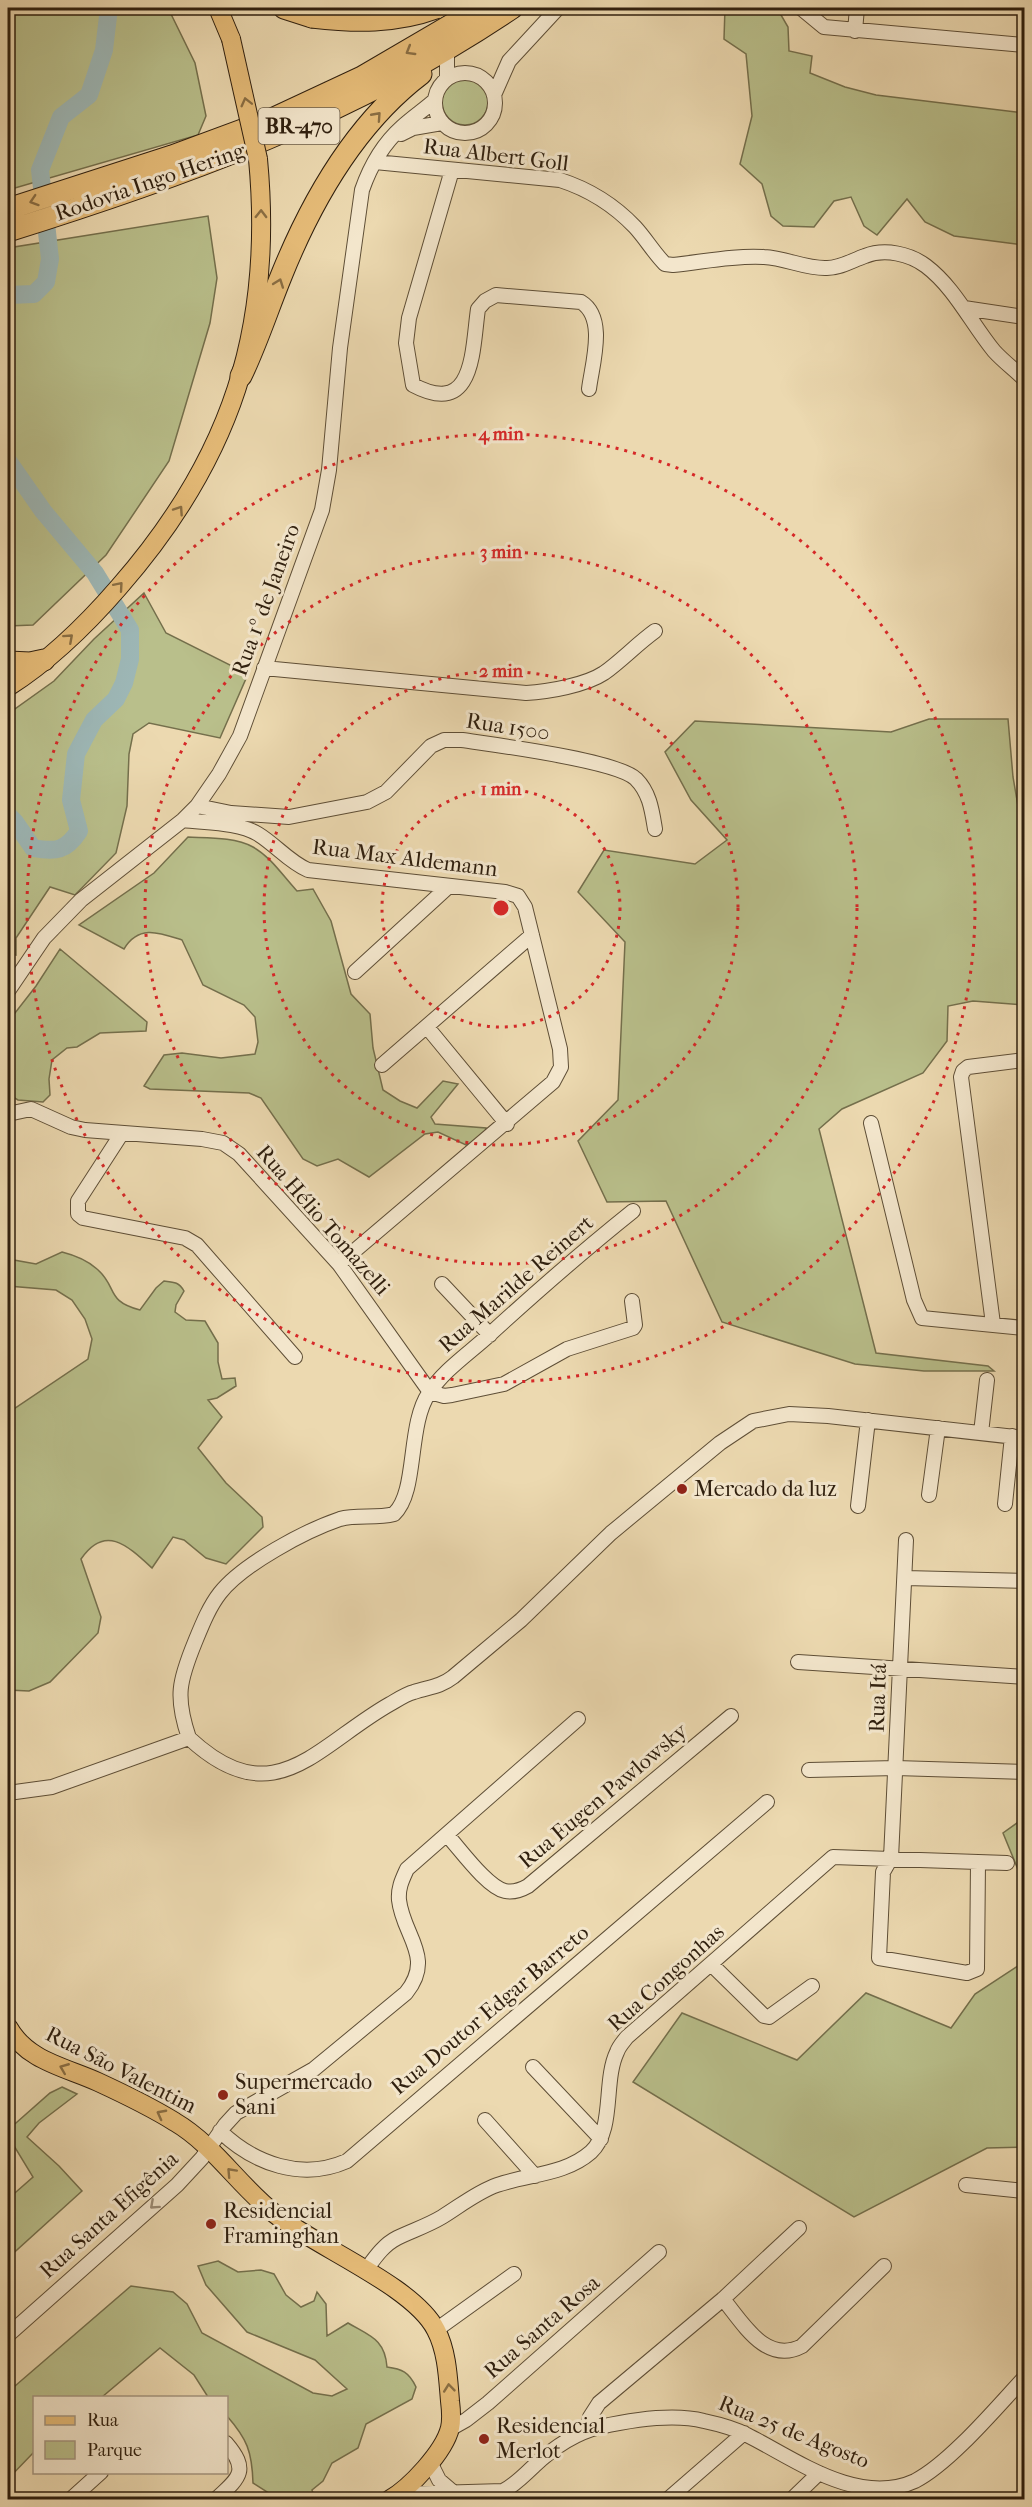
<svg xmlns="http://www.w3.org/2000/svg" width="1032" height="2507" viewBox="0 0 1032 2507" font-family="'IM FELL French Canon',serif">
  <rect width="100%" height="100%" fill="#ecd9b0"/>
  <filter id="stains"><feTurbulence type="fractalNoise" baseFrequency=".00333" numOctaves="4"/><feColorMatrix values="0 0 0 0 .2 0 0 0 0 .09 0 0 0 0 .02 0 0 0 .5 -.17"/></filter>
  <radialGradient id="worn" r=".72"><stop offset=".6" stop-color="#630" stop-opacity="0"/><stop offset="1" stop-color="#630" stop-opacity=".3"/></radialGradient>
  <path fill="#b9bf8b" stroke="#746f4c" stroke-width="1.5" d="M8,8h160l27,55 11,53 -8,19 -190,55z
    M725,8h52l11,19 1,24 23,5 -2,17 35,14 31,8 148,18v132l-70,-9 -29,-14 -18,-23 -30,36 -13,-9 -13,-29 -17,4 -20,26 -31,-1 -12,-10 -9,-32 -22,-20 12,-48 -6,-62 -22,-15z
    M442 102a23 23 0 1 1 46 0a23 23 0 1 1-46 0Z
    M208,216l9,62 -7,45 -41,138 -63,94 -73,70 -25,1v-378z
    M144,593l22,40 82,41 -28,64 -71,-15 -16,11 -4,20 -2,52 -11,47 -41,42 -25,-8 -34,51v17l-8,-2v-239l46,-33 40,-42z
    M929,719h79l5,58 11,64v164l-51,-4 -25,5 -1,35 -24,32 -81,36 -23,20 57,224 112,13 6,5h-70l-69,-7 -133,-42 -56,-121 -59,1 -29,-61 40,-41 7,-158 -47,-50 26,-42 91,14 32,-24 -36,-40 -26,-48 30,-31 196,11z
    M188,837c20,1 47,0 65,10 18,10 30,29 44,44l16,-2 18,32 20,73 19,20 3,34 10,42 17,11 17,7 26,-27 15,3 -27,33 4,7 51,4 -3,11 -17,6 -28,-13 -13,2 -56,43 -31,-18 -21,7 -14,-7 -42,-61 -12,-5 -99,-4 -6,-3 20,-31 18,-2 39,5 34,-4 3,-12 -3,-25 -11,-12 -41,-20 -21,-45c-22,-7 -43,-16 -58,9l-45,-24 75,-52z
    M60,949l87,73 -1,9 -46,2 -23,14 -10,1 -15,12 -3,19 1,16 -7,7 -25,-2 -10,-6v-72l28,-36z
    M62,1252c12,3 25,8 35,17 21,18 8,32 43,41l16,-22 8,-7c10,1 15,1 20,10l-8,14 -1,7 11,8 19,1 13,22v19l4,17 13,-1 1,8 -19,12 -9,2 14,17 -24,31 28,35 36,34 1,10 -37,37 -20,-6 -22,-18 -11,-3 -21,31c-25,-23 -47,-44 -71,-9l20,58 -3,16 -48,49 -21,9 -21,-1v-277l80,-54 4,-20 -7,-20 -13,-19 -16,-10 -48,-4v-27l28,5z
    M1024,1818v66l-21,-51z
    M1024,1962v185l-37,1 -133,69 -221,-135 49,-69 115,47 69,-67 85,35 24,-34z
    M62,2087l15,7 -38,29 -12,14 32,29 23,25 -74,67v-59l25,-22 -25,-41v-6l42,-37z
    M218,2261l20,11 23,-2 13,4 12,21 15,12 13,-6 3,-9 9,12 1,32 21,-13c22,13 37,16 39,44 15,2 22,5 29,20l-4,12 -46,25 -8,24 -26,15 -9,18 -11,9 3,9h-37l-25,-16c-1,-32 -6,-44 -26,-67l-1,-18 -18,-1 -14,-22 -34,-27 -58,49 -68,1v54l-26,27v-87l123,-106 42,6 14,12 15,29 111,60 19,3 15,-7 -32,-29 -68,-28 -41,-47 -8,-19z"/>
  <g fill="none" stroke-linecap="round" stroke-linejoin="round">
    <path stroke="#9db7b6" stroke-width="18" d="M8,295l26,-1 12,-12 4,-23 -10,-89 21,-53 28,-22 15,-45 5,-42
      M8,461l35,50 52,62 35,57v29l-6,24 -8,16 -22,21 -18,34 -5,46 8,31c-13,20 -23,21 -46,17l-18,-26 -7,-7"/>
    <g stroke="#5e4e36" stroke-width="16">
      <path id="minor" d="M801,8l23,19 200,18
        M855,31l2,-23
        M447,56v22
        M435 103a30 30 0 1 1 60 0a30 30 0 1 1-60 0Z
        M494,95l15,-34 49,-53
        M401,134l12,-6 29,-5
        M375,162l185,18c28,9 54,25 75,47 11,12 19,26 30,37l8,1c30,-3 62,-10 91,-8 22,1 42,12 63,11 14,0 26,-8 38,-12 20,-8 45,-2 61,10 29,22 45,57 68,85 9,10 21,19 30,28
        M452,170l-43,148 -3,25 7,42c62,33 59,-35 65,-76l7,-8 11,-6 85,7c26,16 11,62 8,87
        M964,308l60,9
        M264,668l262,25c22,-1 60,-8 78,-20 17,-12 33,-29 51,-42
        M197,806l34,7 58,4 78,-15 19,-10 45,-46 13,-6h18c33,5 154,20 174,39 14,14 16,32 19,50
        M183,820c23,3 55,2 75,14 18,11 31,28 50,36l197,22 13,4 7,11 35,142 1,18 -8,15 -214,182
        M355,972l94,-86
        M8,991l36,-53 37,-38 102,-80 14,-14 22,-32 21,-38 82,-226 7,-40 11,-122 22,-158c8,-23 22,-47 40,-63 11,-10 23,-18 33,-27
        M427,1027l80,97
        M382,1065l150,-130
        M8,1114l23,-5 40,18 14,3 117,9 21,4 16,11 100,110 91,128
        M871,1123l43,177 8,18 102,10
        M122,1133l-44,68v13l5,4 102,20 12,7 98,112
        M442,1284l48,51
        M993,1324l-32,-247 2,-6 5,-4 56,-7
        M430,1392l14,4 8,-1 52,-11 63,-35 66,-21 2,-3 -3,-24
        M981,1433l6,-53
        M929,1495l9,-67
        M1005,1504l7,-68
        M858,1506l10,-86
        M906,1540l-15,318 -8,14 -4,86 88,15 10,-4 1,-107
        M905,1578l119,3
        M798,1662l226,15
        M189,1738c-14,-41 -10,-57 6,-96 7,-17 14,-35 25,-49 23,-29 85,-62 120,-74 17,-5 36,0 54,-5 24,-22 13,-89 35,-121 14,-22 39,-39 59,-57 47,-43 95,-85 145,-125
        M809,1770l87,-2 128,4
        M8,1793l44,-6 137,-49c85,79 127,8 201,-34 7,-4 16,-10 24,-12 15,-5 26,-5 39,-15l68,-57 90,-87 109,-90 33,-22 36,-7 39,2 196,22
        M447,1835c13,14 40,52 58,56 9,2 16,-1 23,-5l203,-170
        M711,1964l53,52 5,1 43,-31
        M533,2067l68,72
        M485,2120l50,56
        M220,2131c34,33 82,50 127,30l420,-359
        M966,2185l58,6
        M365,2271c9,-12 18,-26 32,-33 14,-7 30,-12 45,-21 18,-11 35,-25 55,-32 31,-11 68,-10 94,-33 24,-22 12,-71 26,-100 2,-6 7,-11 10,-15l206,-180 174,6
        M723,2299c20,24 43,66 79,47l82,-80
        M436,2330l78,-56
        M8,2335l169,-150 25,-27 23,-33 11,-12 78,-44 92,-76c29,-36 -3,-57 -7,-93 -1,-12 3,-20 8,-31l171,-150
        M450,2429l16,-9 22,-17 171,-151
        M587,2430l3,-13 9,-14 124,-104 76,-71
        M430,2462l9,18 14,12
        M399,2494l104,-3c12,-6 21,-16 31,-25 19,-18 40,-33 66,-39 31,-7 72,-14 104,-6 14,3 30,7 43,14 48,24 111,72 168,46 35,-18 82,-74 109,-103
        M70,2500l31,-28
        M215,2500c24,-22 35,-29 11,-57
        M667,2500l77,-67
        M791,2500l28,-27"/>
    </g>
    <g stroke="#2f1f0e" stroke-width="20">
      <path id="major" d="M218,8l13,31
        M8,687c41,-26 79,-63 111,-100 112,-128 155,-258 139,-428
        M8,2027c19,34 57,40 90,55 26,12 53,25 77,40 39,23 64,64 100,92 41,33 139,72 161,116 11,21 12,47 14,71 1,8 2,18 0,27 -6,24 -40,60 -61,72"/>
    </g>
    <g stroke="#2f1f0e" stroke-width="23">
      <path id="highway" d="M284,8l28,9
        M8,209l164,-53 100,-37 90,-42 118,-69
        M8,231c179,-56 347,-117 504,-223
        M241,376c16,-33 27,-68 41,-102 30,-74 73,-150 139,-200
        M8,662l22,1 14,-3"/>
    </g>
    <use href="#minor" stroke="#f3e6cc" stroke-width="14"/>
    <use href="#major" stroke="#e6bc78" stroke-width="18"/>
    <use href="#highway" stroke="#e6bc78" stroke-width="21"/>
    <g stroke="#2f1f0e" stroke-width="20" stroke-linecap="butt">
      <path id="major-bridge" d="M231,39l27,120"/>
    </g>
    <g stroke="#2f1f0e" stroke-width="23" stroke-linecap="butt">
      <path id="highway-bridge" d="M312,17c43,5 83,6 124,-9"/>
    </g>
    <use href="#major-bridge" stroke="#e6bc78" stroke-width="18"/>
    <use href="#highway-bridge" stroke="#e6bc78" stroke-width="21"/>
  </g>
  <defs><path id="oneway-chevron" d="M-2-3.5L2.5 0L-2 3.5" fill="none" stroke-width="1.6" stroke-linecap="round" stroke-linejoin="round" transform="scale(1.5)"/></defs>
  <g stroke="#8a6e43">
    <use href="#oneway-chevron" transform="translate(410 51) rotate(149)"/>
    <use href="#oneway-chevron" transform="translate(246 102) rotate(-104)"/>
    <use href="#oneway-chevron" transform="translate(377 116) rotate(-48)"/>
    <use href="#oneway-chevron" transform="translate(34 201) rotate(162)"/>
    <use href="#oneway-chevron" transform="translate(261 214) rotate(-89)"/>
    <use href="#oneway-chevron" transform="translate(279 283) rotate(-70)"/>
    <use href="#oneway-chevron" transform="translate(179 510) rotate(-56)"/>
    <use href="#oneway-chevron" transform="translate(119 586) rotate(-49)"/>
    <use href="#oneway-chevron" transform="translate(69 638) rotate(-42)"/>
    <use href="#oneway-chevron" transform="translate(64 2068) rotate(-158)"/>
    <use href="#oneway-chevron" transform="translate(161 2114) rotate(-152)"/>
    <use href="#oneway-chevron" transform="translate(231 2172) rotate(-133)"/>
    <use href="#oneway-chevron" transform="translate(449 2388) rotate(-96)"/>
  </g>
  <use stroke="#9b8c76" href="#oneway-chevron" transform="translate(154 2205) rotate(138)"/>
  <g fill="none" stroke="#d62828" stroke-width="3" stroke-dasharray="3 6">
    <circle cx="501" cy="908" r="119"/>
    <circle cx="501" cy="908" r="237"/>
    <circle cx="501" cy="908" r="356"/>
    <circle cx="501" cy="908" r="474"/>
  </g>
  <g fill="#8f2418" stroke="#f3e6cc" stroke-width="2">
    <circle cx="682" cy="1489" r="6"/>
    <circle cx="223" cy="2095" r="6"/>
    <circle cx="211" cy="2224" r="6"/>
    <circle cx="484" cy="2439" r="6"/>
  </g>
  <g text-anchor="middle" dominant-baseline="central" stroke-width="6" stroke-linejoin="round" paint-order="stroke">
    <rect fill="#f3e6cc" stroke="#6a5b47" stroke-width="1.5" x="258.5" y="108" width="81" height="36" rx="4.5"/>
    <g font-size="21" font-weight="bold" fill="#2f1f0e">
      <text x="299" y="126">BR-470</text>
    </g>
    <g font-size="22" fill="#2f1f0e" stroke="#f3e6cc">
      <text transform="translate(496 155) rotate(7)">Rua Albert Goll</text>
      <text transform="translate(150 182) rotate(-19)">Rodovia Ingo Hering</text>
      <text transform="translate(266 600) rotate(-70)">Rua 1º de Janeiro</text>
      <text transform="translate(508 727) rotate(9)">Rua 1500</text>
      <text transform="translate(405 858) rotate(7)">Rua Max Aldemann</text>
      <text transform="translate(323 1220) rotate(49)">Rua Hélio Tomazelli</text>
      <text transform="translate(516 1284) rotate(-41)">Rua Marilde Reinert</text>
      <text transform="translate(878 1698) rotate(-88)">Rua Itá</text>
      <text transform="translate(603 1796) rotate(-40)">Rua Eugen Pawlowsky</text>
      <text transform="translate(666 1978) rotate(-42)">Rua Congonhas</text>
      <text transform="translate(490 2010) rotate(-40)">Rua Doutor Edgar Barreto</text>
      <text transform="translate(121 2070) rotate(27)">Rua São Valentim</text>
      <text transform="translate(109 2215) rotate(-42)">Rua Santa Efigênia</text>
      <text transform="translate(542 2327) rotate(-41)">Rua Santa Rosa</text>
      <text transform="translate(794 2432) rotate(22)">Rua 25 de Agosto</text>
    </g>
    <g font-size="22" fill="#2f1f0e" stroke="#f3e6cc" text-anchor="start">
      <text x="694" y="1489">Mercado da luz</text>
      <text x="235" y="2082">Supermercado<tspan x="235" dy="25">Sani</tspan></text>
      <text x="223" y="2211">Residencial<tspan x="223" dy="25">Framinghan</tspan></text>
      <text x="496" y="2426">Residencial<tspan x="496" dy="25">Merlot</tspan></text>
    </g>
  </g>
  <circle cx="501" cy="908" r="9" fill="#d62828" stroke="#f3e6cc" stroke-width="3"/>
  <g font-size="18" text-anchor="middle" font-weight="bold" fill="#d62828" stroke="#f3e6cc" stroke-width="6" stroke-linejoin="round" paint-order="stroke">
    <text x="501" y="440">4 min</text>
    <text x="501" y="558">3 min</text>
    <text x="501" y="677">2 min</text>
    <text x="501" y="795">1 min</text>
  </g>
  <rect width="1032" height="2507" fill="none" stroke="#ecd9b0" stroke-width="30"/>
  <rect x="9" y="9" width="1014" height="2489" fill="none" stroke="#2f1f0e" stroke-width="3"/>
  <rect x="15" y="15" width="1002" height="2477" fill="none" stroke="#2f1f0e" stroke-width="1.5"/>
  <rect x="33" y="2396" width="195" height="78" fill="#f3e6cc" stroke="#a59680" stroke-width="1.5"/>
  <rect x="45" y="2416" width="30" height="9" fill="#e6bc78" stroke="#a59680" stroke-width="1.5"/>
  <text x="87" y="2426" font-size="18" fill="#2f1f0e">Rua</text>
  <rect x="45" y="2441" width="30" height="18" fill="#b9bf8b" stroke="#a59680" stroke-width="1.5"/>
  <text x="87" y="2456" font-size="18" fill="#2f1f0e">Parque</text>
  <rect width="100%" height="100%" filter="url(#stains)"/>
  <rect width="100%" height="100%" fill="url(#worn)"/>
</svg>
